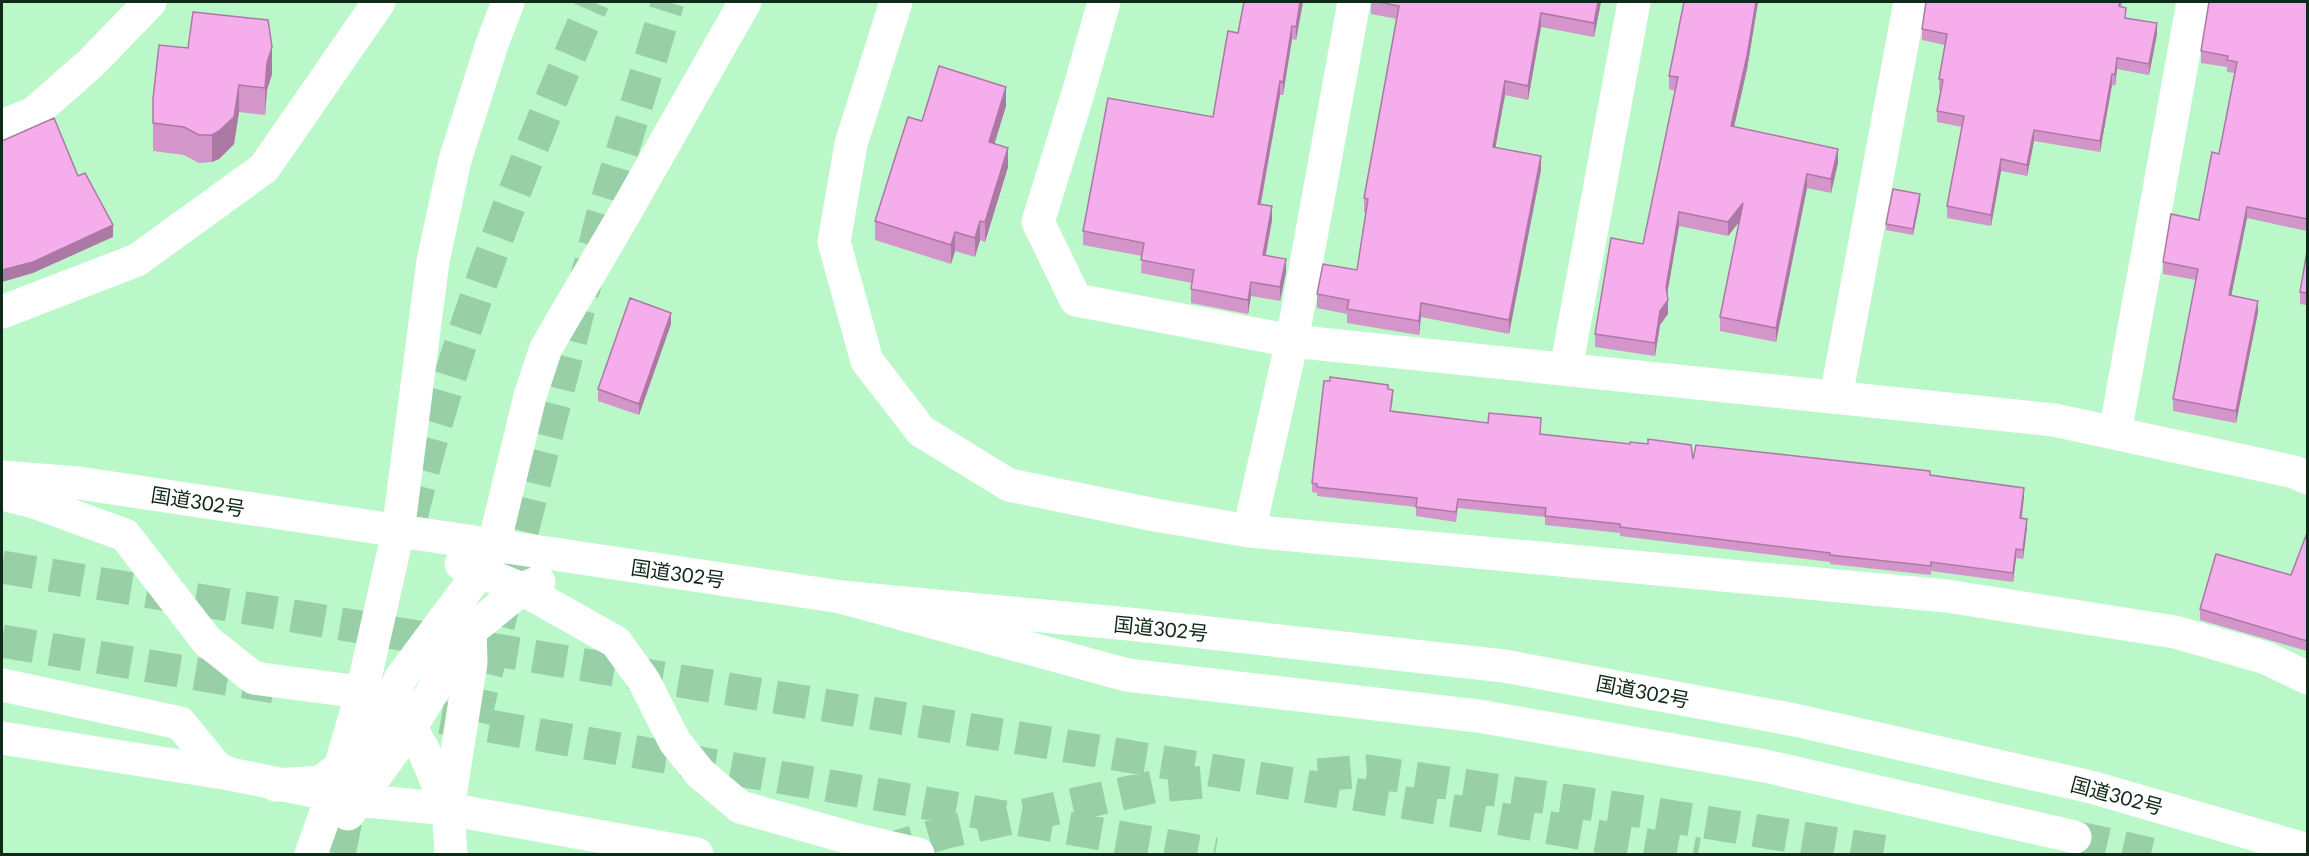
<svg xmlns="http://www.w3.org/2000/svg" width="2309" height="856" viewBox="0 0 2309 856" font-family="Lato,'Noto Sans JP',sans-serif">
  <rect width="100%" height="100%" fill="#baf8c9"/>
  <g fill="none" stroke-linecap="round" stroke-linejoin="round">
    <path stroke="#98cfa6" stroke-width="33" stroke-dasharray="33 16" stroke-linecap="butt" d="M411,518c44,-180 108,-347 182,-516
      M474,721l128,-504 66,-215
      M339,854l14,-68"/>
    <path stroke="#98cfa6" stroke-width="33" stroke-dasharray="33 16" stroke-linecap="butt" d="M2,567l1482,249 214,38
      M2,641l272,46
      M393,709l822,145
      M1318,775l49,-4 283,42 249,41
      M2075,837l76,17
      M882,851l65,-19 211,-46 48,-4"/>
    <path stroke="#fff" stroke-width="33" d="M896,2l-45,142 -17,98 33,119 54,70 88,54 146,30 94,16 698,65 228,36 91,26 42,20
      M1104,2l-25,88 -41,132 38,78 216,41 762,79 240,52 14,6
      M2,126l32,-13 56,-49 60,-62
      M2,312l135,-52 127,-92 115,-166
      M1566,369l68,-367
      M1836,397l74,-395
      M2115,433l78,-431
      M1249,531l43,-190 62,-339"/>
    <path stroke="#fff" stroke-width="33" d="M2,477l77,6 762,114 288,27 375,42 291,54 296,67 217,63
      M2,494l32,8 91,33 82,106 47,37 129,17
      M461,564l61,25 94,53 28,39 31,61 25,31 40,34 114,32 64,15
      M401,711l23,40 24,58
      M2,738l228,36 127,26 91,9 249,45
      M276,785l44,-3 30,-21 44,-65 6,-17 81,-109 13,-26 36,-148 16,-48 79,-135 120,-211
      M348,814l62,-86 60,-97 52,-42 17,-7
      M311,854l21,-59 30,-103 36,-160 35,-271 22,-101 37,-116 16,-42
      M451,854l-3,-45 23,-146 -1,-32"/>
    <path stroke="#fff" stroke-width="33" d="M841,597l286,78 351,41 287,50 310,71
      M2,685l178,38 37,45 13,6"/>
  </g>
  <path fill="#d395ca" d="M1303,2l-7,38 -4,-1 -9,56h-3l-19,109 11,16 -6,35 20,17 -6,29 -29,-5 -3,18 -57,-11v-14l1,-6 -51,-10 1,-17 -59,-11v-14l130,-114 25,-84z
    M1371,2h230l-7,35 -53,-10 -13,73 -23,-5 -10,53 46,22 -32,164 -88,-17 -2,18 -72,-12v-9l-30,-6v-14l40,-24 9,-57 -2,-1v-14l33,-179 -26,-5z
    M1684,2h74l-11,67 -13,58 104,36 -7,30 -24,-5 -31,154 -56,-11v-14l19,-95 -11,14 -49,-10 -12,68 1,20 -8,11 -5,31 -60,-9v-13l48,-90 32,-153 -6,-2v-13z
    M1926,2h196l-1,5 5,11 31,16 -8,41 -32,-6 -2,17 -3,-1 -12,67 -66,-11 -7,35 -26,-5 -10,55 -44,-8v-12l15,-79 -25,-5v-11l4,-20 -2,-1v-11l6,-34 -23,-5v-11z
    M2307,2v229l-60,-13 -16,78 27,16 -22,111 -63,-12v-12l23,-119 -33,-6v-12l36,-42 20,-66 16,-81 -8,-1v-5l-26,-4v-12z
    M272,74l-5,16 -2,25 -26,-3 -5,32 -15,15 -7,3 -13,1 -15,-8 -31,-4v-52z
    M1006,106l-12,38 14,23 -23,75 -5,-2 -5,17 -20,-6 -4,13 -76,-24v-19z
    M1920,200l-7,35 -27,-5v-6z
    M2307,251v54l-7,-1v-12z
    M671,324l-32,91 -41,-14v-12z
    M1388,389l5,10 -2,12 97,12 53,5v6l152,25 237,16 94,22 -2,21 5,10 -4,31 -7,-1 -3,24 -82,-11v4l-101,-11v-2l-210,-26v-3l-75,-8v-8l-87,-9 -2,14 -40,-6v-9l-99,-11v-3l-5,-1v-9z
    M2307,533v118l-107,-31v-11l91,-34z"/>
  <path fill="#ac79a4" d="M1300,2h3l-7,38v-13z
    M1598,2h3l-7,35v-14z
    M1756,2h2l-11,67 -16,71v-14z
    M1541,13v14l-13,73v-14z
    M2157,23v11l-8,41v-11z
    M1292,26v13l-9,56v-13z
    M272,47v27l-5,16 -2,25v-27l2,-25z
    M2117,58v11l-2,17v-12z
    M2112,74v11l-12,67v-11z
    M1280,81v14l-22,122v-13z
    M1505,81v14l-12,66v-14z
    M239,85v27l-5,32 -15,15 -7,3v-27z
    M1006,87v19l-17,56v-20z
    M2034,130v11l-7,35v-11z
    M1008,148v19l-23,75v-20z
    M1838,149v14l-7,30v-14z
    M1541,156v14l-32,164v-14z
    M2001,159v12l-10,55v-11z
    M1807,174v14l-31,154v-14z
    M1920,194v6l-7,35v-6z
    M1743,203v14l-15,19v-14z
    M1272,206v14l-9,48v-13z
    M2247,207v11l-18,89v-12z
    M1679,212v14l-13,75v-14z
    M980,221v19l-5,17v-19z
    M113,225v12l-80,36 -31,9v-12z
    M955,232v19l-4,13v-19z
    M1286,259v13l-6,29v-14z
    M1251,282v14l-3,18v-14z
    M1668,300v14l-8,11 -5,31v-13l5,-32z
    M2258,301v11l-22,111v-12z
    M1421,303v14l-2,18v-14z
    M671,313v11l-32,91v-11z
    M2024,488v9l-4,30v-9z
    M2027,519v9l-4,31v-9z
    M2016,549v9l-3,24v-9z"/>
  <path fill="#f5adeb" stroke="#ac79a4" stroke-width="1.5" d="M1244,2h56l-4,25 -4,-1 -9,56 -3,-1 -22,123 14,2 -9,49 23,4 -6,28 -29,-5 -3,18 -57,-11 3,-19 -53,-10 3,-17 -61,-12 25,-133 105,19 15,-86 10,2z
    M1378,2h220l-4,21 -53,-10 -13,73 -23,-5 -12,66 48,9 -32,164 -88,-17 -2,18 -72,-12 2,-9 -32,-6 6,-30 34,6 11,-71 -4,-1 35,-192z
    M1684,2h72l-9,54 -16,70 107,23 -7,30 -24,-5 -31,154 -56,-11 23,-114 -15,19 -49,-10 -13,75 2,13 -8,11 -5,32 -60,-9 16,-96 32,6 35,-167 -9,-1z
    M1926,2h194l-1,4 7,2 -1,10 32,5 -8,41 -32,-6 -2,16h-3l-12,67 -66,-11 -7,35 -26,-6 -10,56 -44,-9 17,-90 -27,-5 6,-31 -4,-1 8,-45 -25,-5z
    M2209,2h98v217l-60,-12 -18,88 29,6 -22,110 -63,-12 25,-130 -35,-7 8,-48 28,6 13,-68 7,2 18,-92 -10,-2 1,-4 -27,-5z
    M193,12l75,8 4,27 -5,16 -2,25 -26,-3 -5,32 -15,14 -7,4h-13l-15,-8 -31,-4v-24l6,-54 29,3z
    M939,66l67,21 -17,55 19,6 -23,74 -5,-1 -5,17 -20,-6 -4,13 -76,-24 33,-104 14,4z
    M54,118l24,58 7,-3 28,52 -80,37 -31,8v-129z
    M1893,189l27,5 -7,35 -27,-5z
    M2307,251v42l-7,-1z
    M630,298l41,15 -32,91 -41,-15z
    M1330,377l58,8v4l5,1 -3,21 98,12 1,-10 52,5 -1,16 90,10v-2l18,2v-5l43,6 2,14 3,-14 234,26v4l94,13 -4,30 7,1 -4,31 -7,-1 -3,24 -82,-11v4l-101,-11v-2l-210,-26v-3l-75,-8 1,-8 -88,-9 -2,13 -40,-5 1,-9 -100,-11v-3l-5,-1 12,-102h6z
    M2307,533v108l-107,-32 16,-55 75,21z"/>
  <g text-anchor="middle" dominant-baseline="central" stroke-width="5" stroke-linejoin="round" paint-order="stroke">
    <g font-size="20" fill="#112918" stroke="#fff">
      <text transform="translate(198 501) rotate(9)">国道302号</text>
      <text transform="translate(678 573) rotate(8)">国道302号</text>
      <text transform="translate(1161 628) rotate(6)">国道302号</text>
      <text transform="translate(1643 691) rotate(11)">国道302号</text>
      <text transform="translate(2117 795) rotate(15)">国道302号</text>
    </g>
  </g>
  <rect width="2309" height="856" fill="none" stroke="#112918" stroke-width="6"/>
</svg>
